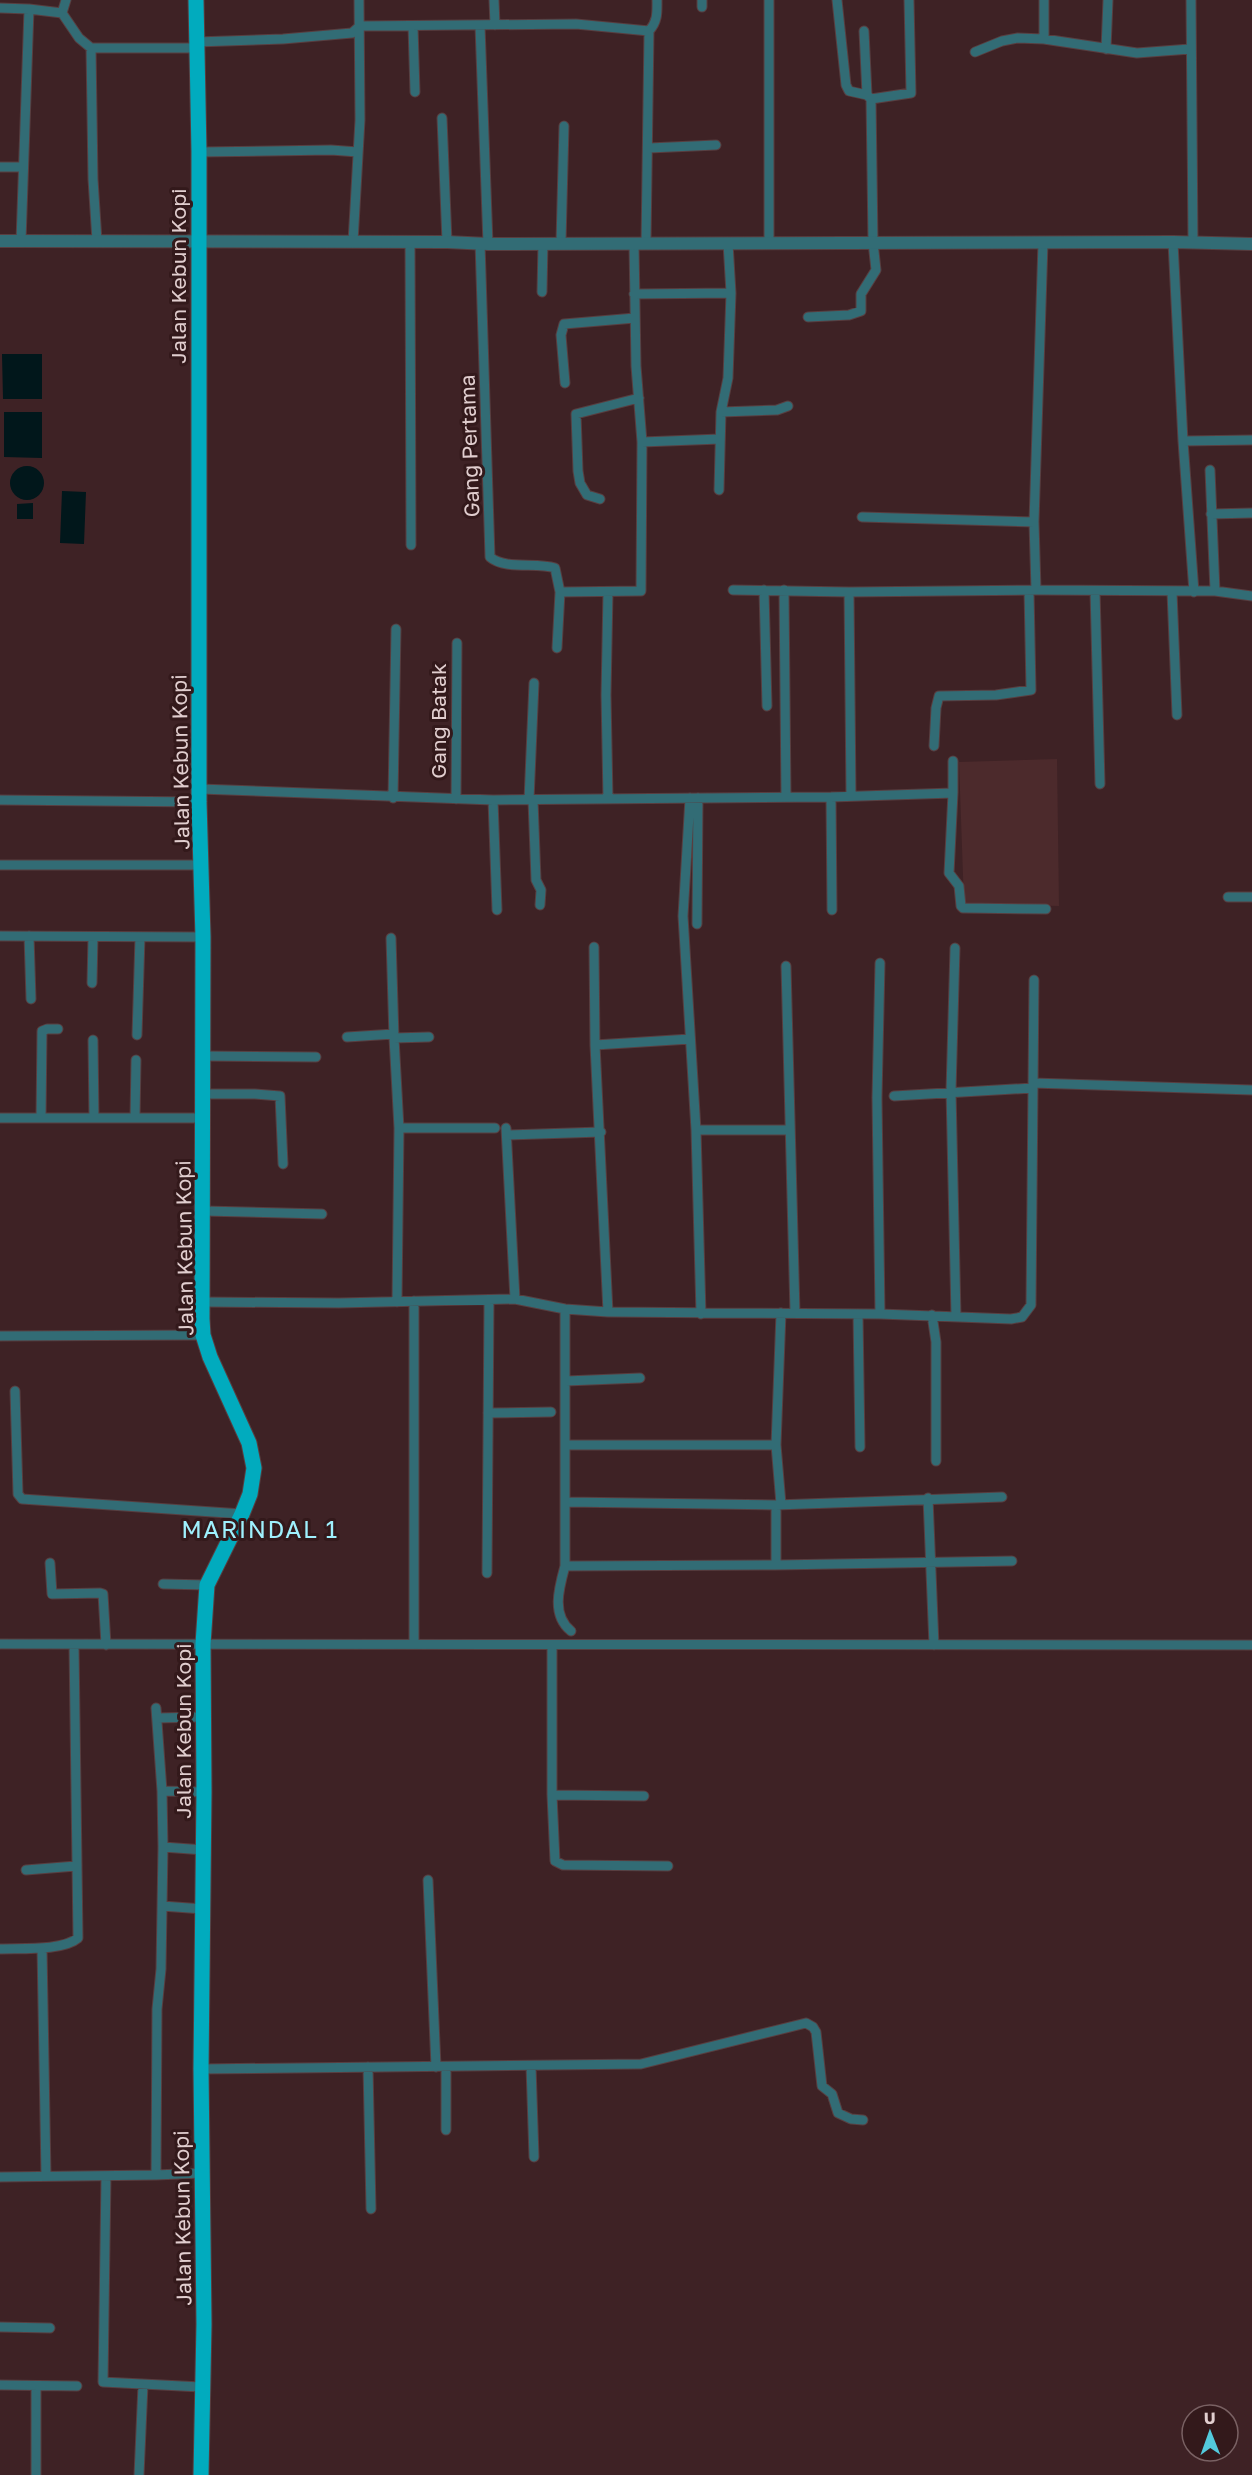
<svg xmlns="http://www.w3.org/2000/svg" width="1252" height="2475" viewBox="0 0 1252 2475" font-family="'Golos Text',sans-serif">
  <rect width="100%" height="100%" fill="#3e2225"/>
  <path fill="#4c2a2c" d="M1057,759l2,147 -95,-2 -5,-142z"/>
  <path fill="#01171b" d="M2,354h40v45h-39z
    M4,412h38v46l-38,-1z
    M10 483a17 17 0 1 1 34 0a17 17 0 1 1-34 0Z
    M62,491l24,1 -2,52 -24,-1z
    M33,503v16h-16v-15z"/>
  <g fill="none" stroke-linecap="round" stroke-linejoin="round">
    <g stroke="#583e40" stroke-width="11">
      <path id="minor" d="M494,0l1,25
        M702,0v7
        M769,0v243
        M837,0l9,85 3,6 18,4 4,4 40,-6 -2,-93
        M1191,0l2,242
        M0,8l29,1 33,4 17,25 12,10 2,131 4,62
        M62,13l4,-13
        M413,26l2,66
        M480,26l8,218
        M864,31l3,64
        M1044,39v-39
        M196,42l87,-3 69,-6 8,-7 216,-2 73,7
        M91,48h105
        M1106,49l2,-49
        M975,52l27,-11 16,-3 26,1 93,14 53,-4
        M442,118l5,124
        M649,148l67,-3
        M199,152l132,-2 27,2
        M0,167h22
        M21,241l8,-232
        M353,242l7,-122 -1,-120
        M410,242l1,303
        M561,242l3,-116
        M1173,242l10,199 11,151
        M480,243l10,314c15,13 46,5 65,11l5,24 -3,56
        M646,243l3,-212c9,-10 8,-19 8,-31
        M542,292l1,-49
        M634,294l97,-1
        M808,317l41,-2 12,-4v-17l15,-24 -3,-28 -2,-143
        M565,383l-4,-48 3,-11 71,-6
        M721,412l56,-2 11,-4
        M1183,441l69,-1
        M642,442l78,-3
        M1210,470l5,121
        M719,490l2,-78 7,-34 3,-85 -3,-50
        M600,499l-13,-4 -7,-12 -2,-12 -2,-57 63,-16
        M1211,514l41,-1
        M862,517l172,5
        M733,590l116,2 187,-2 179,1 37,5
        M764,590l3,116
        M784,590l2,207
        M1036,590l-2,-68 9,-279
        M1095,591l5,193
        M560,592l81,-1 1,-149 -6,-76 -2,-122
        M608,592l-2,103 2,104
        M849,592l2,204
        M1172,592l5,123
        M934,746l2,-38 3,-12 57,-1 35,-5 -2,-99
        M200,789l293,11 338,-3 122,-4v-32
        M953,793l-4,80 10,13 2,20 2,2 83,1
        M831,797l1,113
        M393,798l3,-169
        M690,798l-7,118 13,214 5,184
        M456,799l1,-156
        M0,800l199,2
        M493,800l4,110
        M529,800l5,-117
        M533,800l3,80 5,10 -1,15
        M0,865h202
        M1228,897h24
        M697,924l1,-126
        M0,936l203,1
        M29,936l2,63
        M391,938l3,100 5,90 -2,174
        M594,947l1,98 13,267
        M955,948l-4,143 5,226
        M786,966l9,347
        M92,983l1,-46
        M137,1035l3,-98
        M347,1037l47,-3
        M394,1038l35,-1
        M93,1040l1,78
        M595,1045l95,-6
        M203,1056l113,1
        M1033,1083l219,7
        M203,1094h52l25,2 3,68
        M894,1096l139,-8
        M0,1118h203
        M41,1118l1,-87 5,-2h11
        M135,1118l1,-58
        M399,1128h96
        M506,1128l9,171
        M696,1130h93
        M507,1135l94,-3
        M204,1211l118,3
        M204,1302l135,1 176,-4 50,10 43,3 272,2 131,5 11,-2 9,-12 3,-325
        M565,1309v257c-6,22 -14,49 6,65
        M858,1314l2,133
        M880,1314l-3,-216 3,-135
        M932,1315l4,27v119
        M0,1336l203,-1
        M566,1381l74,-3
        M15,1391l3,103 4,5 220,15
        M488,1413l63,-1
        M565,1445h211
        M928,1498l6,147
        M566,1502l210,3 226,-8
        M781,1504l-5,-59 5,-132
        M50,1563l2,31 48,-1 3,1 3,51
        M776,1565v-60
        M565,1566l211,-1 236,-4
        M487,1573l2,-273
        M163,1584l44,1
        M0,1644l1252,1
        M414,1644v-343
        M552,1645v150l3,66 8,4 105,1
        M157,1718l46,-1
        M162,1791l42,1
        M552,1795l92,1
        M163,1847l41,3
        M26,1870l50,-4
        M428,1880l8,187
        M162,1906l41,3
        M42,1948l4,228
        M0,1949c20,-1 63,2 78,-11l-4,-293
        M531,2066l3,91
        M368,2067l3,142
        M446,2067v63
        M201,2069l440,-5 165,-41 7,4 3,5 6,54 10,8 6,19 13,6 12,1
        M156,2175l1,-166 4,-40 2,-122 -1,-56 -6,-83
        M106,2176l-3,206 98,5
        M0,2177l156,-2 46,-2
        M0,2327l50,1
        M0,2385l77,1
        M36,2475v-89
        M139,2475l4,-90"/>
    </g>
    <g stroke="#583e40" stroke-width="14">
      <path id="tertiary" d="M0,241l447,1 41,2 685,-2 79,2"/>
    </g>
    <g stroke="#583e40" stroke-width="17">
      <path id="primary" d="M196,0l3,152v650l4,135 -1,382 1,16 7,22 39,86 5,25 -4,26 -8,20 -35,71 -4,59 1,148 -3,277 3,255 -3,151"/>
    </g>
    <use href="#minor" stroke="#326c75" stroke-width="9"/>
    <use href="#tertiary" stroke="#326c75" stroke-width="12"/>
    <use href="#primary" stroke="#01abbe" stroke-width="15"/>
  </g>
  <g text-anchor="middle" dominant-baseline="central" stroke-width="6" stroke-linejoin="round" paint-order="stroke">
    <g font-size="21" fill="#e1cecf" stroke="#33191b">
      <text transform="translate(178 276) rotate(-90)">Jalan Kebun Kopi</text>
      <text transform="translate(469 446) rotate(-92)">Gang Pertama</text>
      <text transform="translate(438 721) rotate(-90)">Gang Batak</text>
      <text transform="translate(180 762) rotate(-91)">Jalan Kebun Kopi</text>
      <text transform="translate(184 1248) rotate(-91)">Jalan Kebun Kopi</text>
      <text transform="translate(183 1731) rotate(-90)">Jalan Kebun Kopi</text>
      <text transform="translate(182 2218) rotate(-91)">Jalan Kebun Kopi</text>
    </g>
    <g font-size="24" letter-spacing="1.5" fill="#9ff0fd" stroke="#33191b">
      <text x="260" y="1528">MARINDAL 1</text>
    </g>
  </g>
  <g transform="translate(1210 2433) rotate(359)"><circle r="28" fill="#33191b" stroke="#796163" stroke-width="1.5"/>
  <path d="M0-4.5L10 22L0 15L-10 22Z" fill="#53cadc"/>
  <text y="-9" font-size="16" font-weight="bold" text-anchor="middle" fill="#e1cecf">U</text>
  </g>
</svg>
